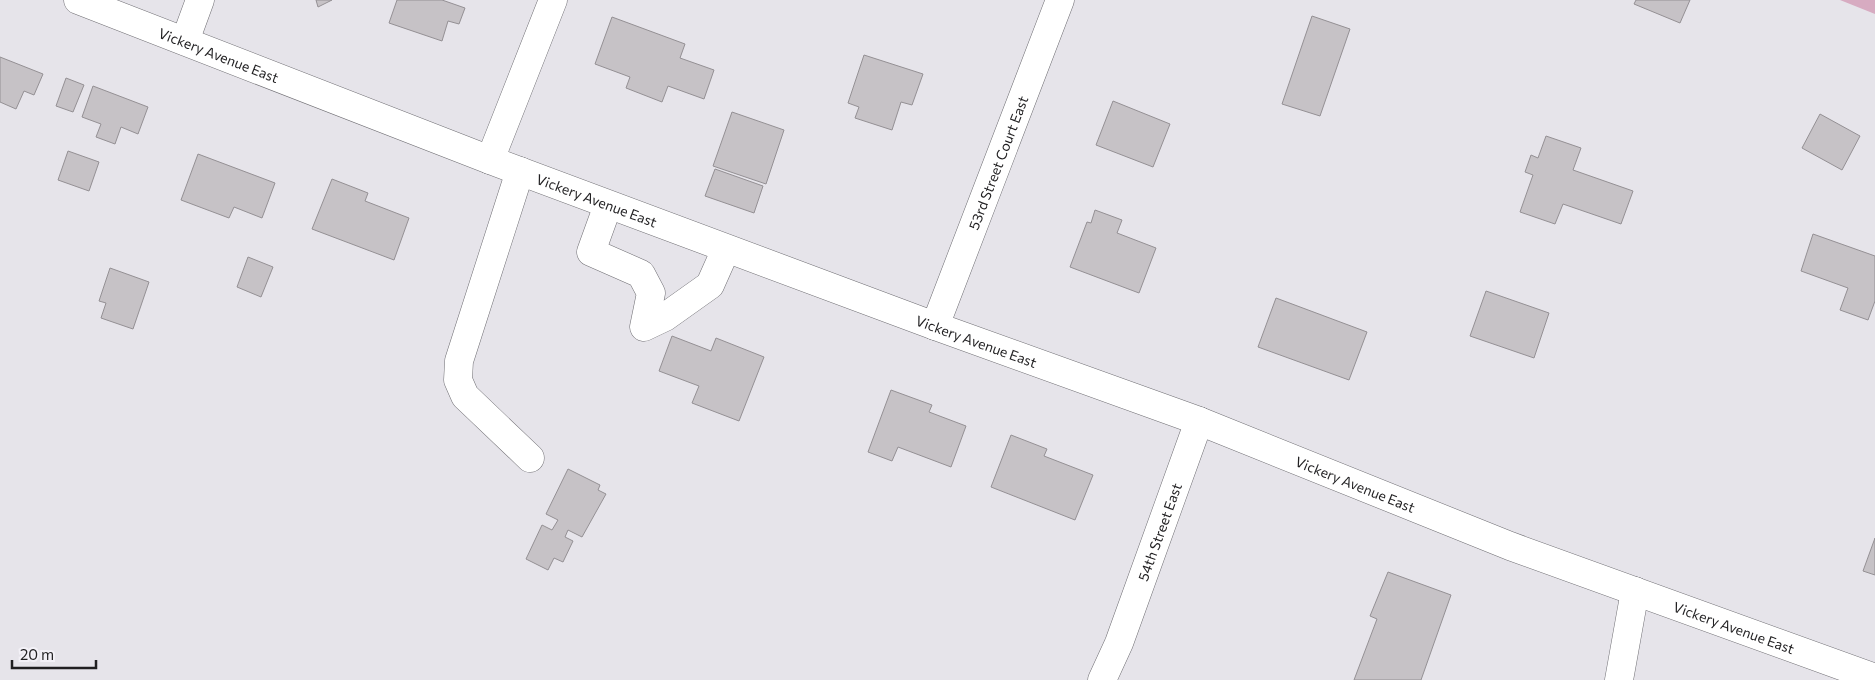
<svg xmlns="http://www.w3.org/2000/svg" width="1875" height="680" viewBox="0 0 1875 680" font-family="Commissioner,sans-serif">
  <rect width="100%" height="100%" fill="#e6e4ea"/>
  <path fill="#d7abc1" d="M1840,0h35v14z"/>
  <path fill="#c6c2c6" stroke="#949094" d="M316,0h16l-14,7z
    M397,0h45l23,8 -6,16 -11,-3 -6,20 -53,-18z
    M1636,0h54l-10,23 -46,-19z
    M1312,16l38,13 -30,87 -38,-12z
    M612,17l73,27 -5,14 34,12 -10,29 -36,-13 -6,16 -36,-14 4,-11 -35,-13z
    M864,55l59,19 -11,31 -11,-3 -9,28 -37,-12 4,-11 -11,-4z
    M0,57l43,17 -9,21 -10,-4 -8,18 -16,-7z
    M66,78l18,7 -11,27 -17,-6z
    M93,86l55,21 -10,27 -17,-7 -6,17 -19,-7 5,-13 -19,-7z
    M1113,101l57,23 -17,43 -57,-22z
    M732,112l52,18 -18,54 -53,-18z
    M1820,114l40,22 -18,34 -40,-22z
    M1546,136l35,12 -8,22 60,21 -12,33 -58,-20 -8,20 -35,-12 13,-37 -8,-3 6,-17 7,3z
    M68,151l31,11 -10,29 -31,-11z
    M198,154l77,29 -13,35 -28,-11 -5,11 -48,-18z
    M715,169l48,17 -9,27 -49,-17z
    M332,179l36,14 -3,8 44,17 -15,42 -82,-31z
    M1095,210l27,10 -5,13 39,15 -17,45 -69,-26 17,-45 4,1z
    M1813,234l62,22v45l-7,19 -28,-10 8,-22 -47,-17z
    M248,257l25,10 -12,30 -24,-10z
    M110,268l39,14 -16,47 -32,-11 5,-15 -7,-2z
    M1486,291l63,22 -15,45 -64,-22z
    M1276,298l91,34 -18,48 -91,-33z
    M672,336l39,15 5,-13 48,19 -25,64 -47,-18 7,-17 -40,-15z
    M891,390l41,15 -3,7 37,14 -15,41 -53,-20 -6,14 -24,-9z
    M1011,435l36,14 -3,7 49,19 -18,45 -84,-33z
    M568,469l32,16 -2,5 8,4 -24,43 -14,-7 -3,7 8,4 -10,21 -9,-4 -6,12 -22,-11 16,-34 10,5 6,-10 -12,-6z
    M1875,538v37l-12,-4z
    M1388,572l63,23 -30,85h-67l23,-61 -7,-3z"/>
  <g fill="none" stroke-linecap="round" stroke-linejoin="round">
    <g stroke="#6f6e73" stroke-width="29">
      <g id="minor">
        <path id="s1" d="M78,0l412,160 445,166 264,95 311,125 365,132"/>
        <path d="M185,41l15,-41"/>
        <path d="M490,160l63,-160"/>
        <path d="M520,171l-61,190 -1,19 7,16 65,62"/>
        <path d="M608,205l-17,47 50,22 10,19 -7,34 21,-10 45,-32 16,-36"/>
        <path id="s2" d="M935,326l125,-326"/>
        <path id="s3" d="M1102,680l17,-37 80,-222"/>
        <path d="M1619,680l16,-89"/>
      </g>
    </g>
    <use href="#minor" stroke="#fff" stroke-width="28"/>
  </g>
  <g text-anchor="middle" dominant-baseline="central" stroke-width="4" stroke-linejoin="round" paint-order="stroke">
    <g font-size="14" fill="#201f21" stroke="#f3f1f7">
      <text stroke="none"><textPath href="#s1" startOffset="151">Vickery Avenue East</textPath></text>
      <text stroke="none"><textPath href="#s2" startOffset="175">53rd Street Court East</textPath></text>
      <text stroke="none"><textPath href="#s1" startOffset="556">Vickery Avenue East</textPath></text>
      <text stroke="none"><textPath href="#s1" startOffset="961">Vickery Avenue East</textPath></text>
      <text stroke="none"><textPath href="#s1" startOffset="1366">Vickery Avenue East</textPath></text>
      <text stroke="none"><textPath href="#s3" startOffset="159">54th Street East</textPath></text>
      <text stroke="none"><textPath href="#s1" startOffset="1771">Vickery Avenue East</textPath></text>
    </g>
  </g>
  <path d="M12 660v8h84v-8" fill="none" stroke="#201f21" stroke-width="2.5"/>
  <text x="20" y="660" font-size="15" fill="#201f21" stroke="#f3f1f7" stroke-width="4" paint-order="stroke">20 m</text>
</svg>
